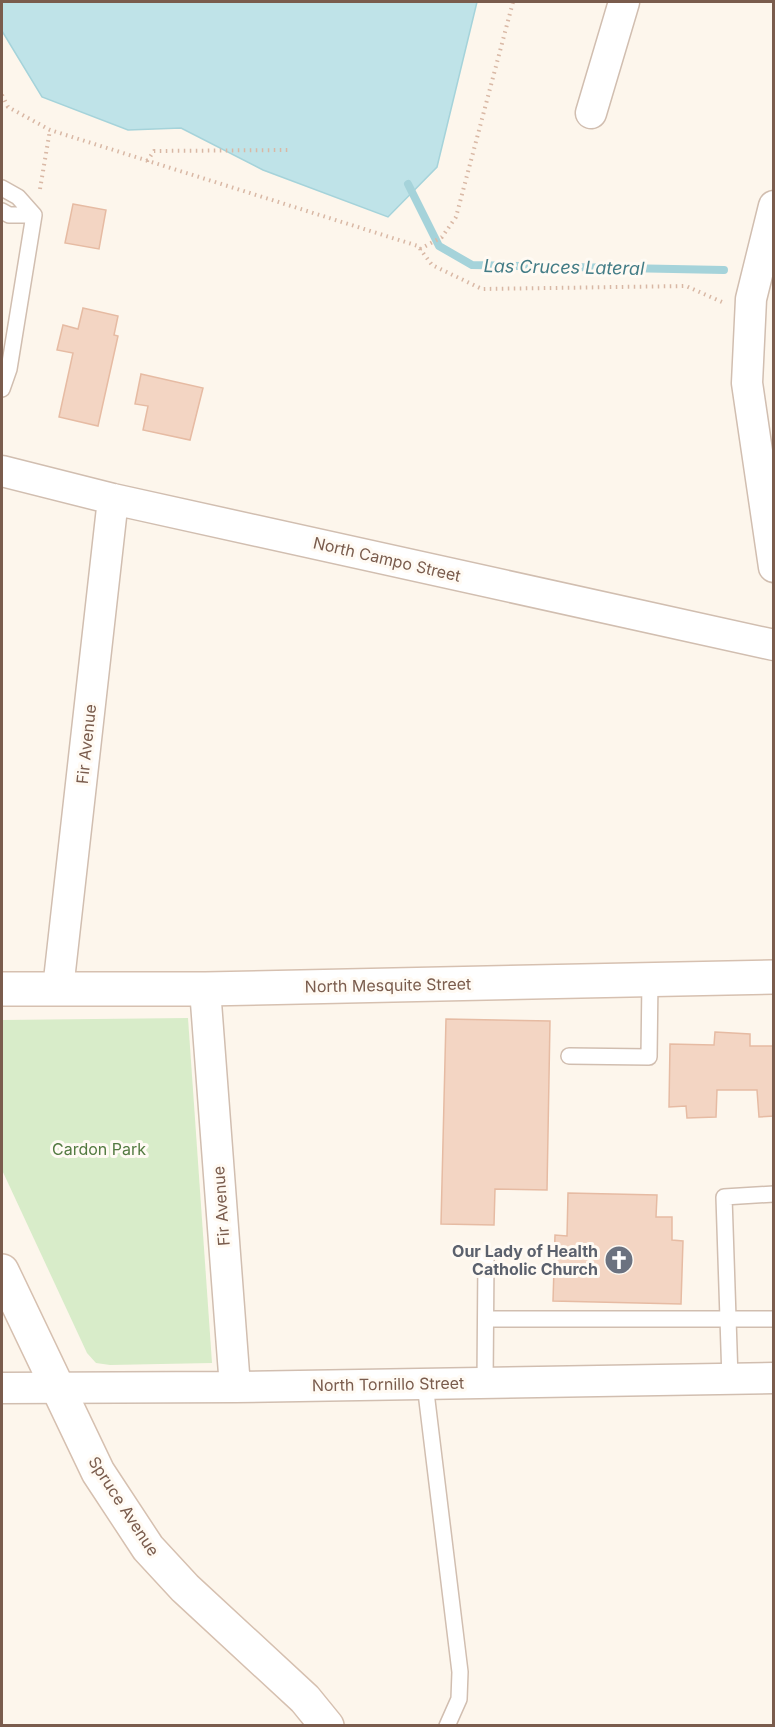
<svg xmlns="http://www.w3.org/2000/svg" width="775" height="1727" viewBox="0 0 775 1727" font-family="Inter,sans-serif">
  <rect width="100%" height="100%" fill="#fdf6ec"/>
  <path fill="#d8ecc9" d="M188,1018l24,345 -102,2 -14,-2 -9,-10 -85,-183v-150z"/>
  <path fill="#bfe3e8" stroke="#a5d3da" stroke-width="1.5" d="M2,2h475l-40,165 -49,50 -125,-47 -82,-42 -53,2 -86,-33 -40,-66z"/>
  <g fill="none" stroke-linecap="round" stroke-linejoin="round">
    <path stroke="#a5d3da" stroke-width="8" d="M408,184l31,62 33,19 252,5"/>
  </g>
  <path fill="#f3d5c3" stroke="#e6bba3" stroke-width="1.5" d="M73,204l33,6 -7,39 -34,-6z
    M83,308l35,8 -4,19 4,1 -20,90 -39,-9 14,-64 -16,-3 6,-25 15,4z
    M141,374l62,14 -13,52 -47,-10 5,-24 -13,-2z
    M446,1019l104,2 -3,169 -52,-1 -1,36 -53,-1z
    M715,1032l35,2v12h24v70l-15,1 -2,-27h-40l-1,27 -29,1 -1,-12 -17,1 1,-63 44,1z
    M568,1193l89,2 -1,22h16v23l11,1 -2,63 -128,-3 2,-66 12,1z"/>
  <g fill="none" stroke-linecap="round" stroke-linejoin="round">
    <g stroke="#d1beb0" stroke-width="18">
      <path id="lane" d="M2,188l16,9 16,18
        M2,211l7,4h25
        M2,389l7,-20 25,-154
        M569,1056l80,1 1,-77
        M486,1319h288
        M730,1379l-6,-182 50,-3
        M485,1383l1,-125
        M425,1384l35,288 -1,27 -12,27"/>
    </g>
    <g stroke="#d1beb0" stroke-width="33">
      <path id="street" d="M591,113l33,-111
        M774,206l-23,93 -4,84 27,184
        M2,471l111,28 661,146
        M58,989l55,-490
        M205,989l30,398
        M2,1388l233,-1 539,-9"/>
    </g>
    <g stroke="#d6c0b0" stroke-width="36">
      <path id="secondary" d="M2,989h203l569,-12
        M2,1271l96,201 50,76 37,40 120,111 22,27"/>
    </g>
    <path stroke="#d9b8a5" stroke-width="4" stroke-dasharray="1.5 4.5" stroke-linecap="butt" d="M2,95l6,12 42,23 368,116 14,19 50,24 204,-3 36,16
      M147,161l7,-10 134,-1
      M40,189l10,-59
      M420,249l22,-12 14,-20 57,-215"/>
    <use href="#lane" stroke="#fff" stroke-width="15"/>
    <use href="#street" stroke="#fff" stroke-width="30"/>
    <use href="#secondary" stroke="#fff" stroke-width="33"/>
  </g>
  <defs>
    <g id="church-disc" transform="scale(1.5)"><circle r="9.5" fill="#6b7280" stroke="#fffaf3"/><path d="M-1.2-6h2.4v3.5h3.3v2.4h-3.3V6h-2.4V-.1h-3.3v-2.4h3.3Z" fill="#fff"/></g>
  </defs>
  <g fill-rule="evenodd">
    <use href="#church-disc" x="619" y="1260"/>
  </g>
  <g text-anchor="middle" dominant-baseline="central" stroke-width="6" stroke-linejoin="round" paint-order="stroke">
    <g font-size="16" fill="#7a5c4d" stroke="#fffaf3">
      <text transform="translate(387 559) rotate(13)">North Campo Street</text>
      <text transform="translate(86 744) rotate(-84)">Fir Avenue</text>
      <text transform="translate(388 985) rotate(-1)">North Mesquite Street</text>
      <text transform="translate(221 1206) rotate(-94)">Fir Avenue</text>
      <text transform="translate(388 1384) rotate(-1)">North Tornillo Street</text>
      <text transform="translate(124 1506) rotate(57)">Spruce Avenue</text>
    </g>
    <g font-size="16" fill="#537a41" stroke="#fffaf3">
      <text x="99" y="1149">Cardon Park</text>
    </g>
    <g font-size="16" font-weight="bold" fill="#5b616d" stroke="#fffaf3" text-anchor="end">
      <text x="598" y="1251">Our Lady of Health<tspan x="598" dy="18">Catholic Church</tspan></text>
    </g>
    <g font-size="18" font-style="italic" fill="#437c86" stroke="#fffaf3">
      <text transform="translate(564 267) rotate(1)">Las Cruces Lateral</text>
    </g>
  </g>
  <rect width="775" height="1727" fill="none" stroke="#7a5c4d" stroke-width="6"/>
</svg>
